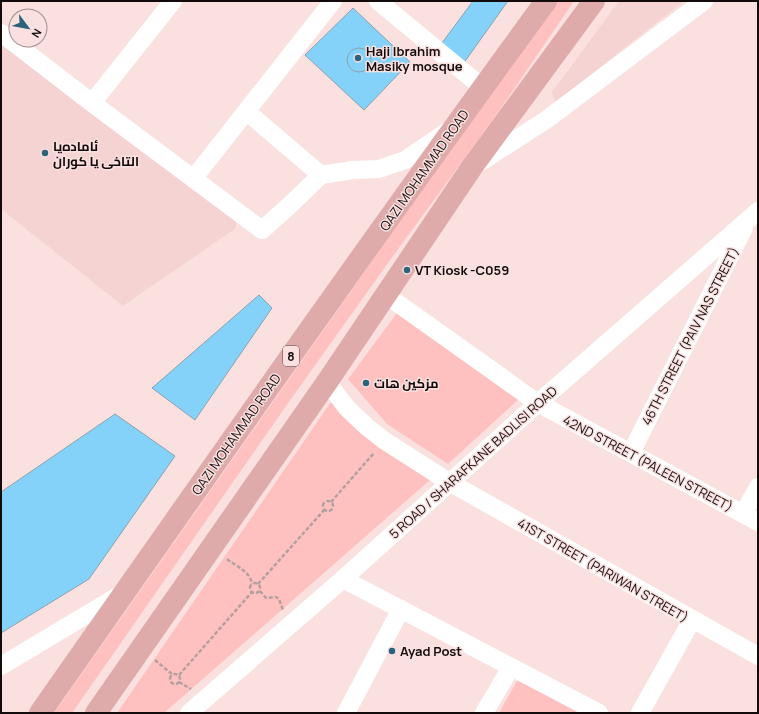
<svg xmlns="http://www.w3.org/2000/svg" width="759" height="714" viewBox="0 0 759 714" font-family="Manrope,Cairo,sans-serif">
  <rect width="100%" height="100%" fill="#fae1e0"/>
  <path fill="#f5d3d2" d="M619,1h65l-129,102 -3,-11z
    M5,24l11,9v7l220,170v18l-113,78 -122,-97v-179z"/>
  <path fill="#ffc1bf" d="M557,1h17l-77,113 -107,146 -106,149 -212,304h-18l342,-486z
    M403,305l129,82 -84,77 -61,-40 -39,-45z
    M333,399l97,81 -266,233h-47z
    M518,679l61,34h-80z"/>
  <path fill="#84d2fa" stroke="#8da2ad" d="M473,1h35l-45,63 -24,-17z
    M353,8l57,54 -46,48 -59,-55z
    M347 60a12 12 0 1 1 24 0a12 12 0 1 1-24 0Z
    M259,295l13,13 -77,112 -43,-32z
    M115,414l60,42 -86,123 -88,54v-141z"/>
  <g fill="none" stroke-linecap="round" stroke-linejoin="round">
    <path stroke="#b4a09f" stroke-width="2.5" stroke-dasharray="4 2" stroke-linecap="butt" d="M323 506a5 5 0 1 1 10 0a5 5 0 1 1-10 0Z
      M331,502l43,-49
      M227,559c10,8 23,12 25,25
      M250 588a5 5 0 1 1 10 0a5 5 0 1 1-10 0Z
      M258,584l67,-75
      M260,591l6,7 10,-1 3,2 4,11
      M155,660l18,15
      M170 679a5 5 0 1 1 10 0a5 5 0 1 1-10 0Z
      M179,675l73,-83
      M179,682l12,7"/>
    <path stroke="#fff" stroke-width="18" d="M378,1l104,86
      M1,33l91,70 170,127 29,-26 30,-29 32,-5 26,-1 26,-9 43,-29
      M92,103l81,-102
      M246,111l75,64
      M476,165l70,-45 158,-119
      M193,179l140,-178
      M386,295l152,108 220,119
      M327,382l20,26 20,19 18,14 64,41 309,174
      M631,453l113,-225
      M743,514l15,-27
      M343,579l256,134
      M1,666l122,-73
      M189,713l154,-134 195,-176 220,-192
      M346,713l55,-104
      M484,713l27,-46
      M640,713l52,-93"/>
    <path stroke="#deaaaa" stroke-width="22" d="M40,713c167,-238 334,-477 506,-712
      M96,713l231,-331 145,-215 122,-166"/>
  </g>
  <g fill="#2b637d" stroke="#fae1e0" stroke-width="1.5">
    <circle cx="358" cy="58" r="4"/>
    <circle cx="45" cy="153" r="4"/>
    <circle cx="407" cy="270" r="4"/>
    <circle cx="366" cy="383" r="4"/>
    <circle cx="392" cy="651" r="4"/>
  </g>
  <g text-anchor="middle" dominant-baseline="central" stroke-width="3" stroke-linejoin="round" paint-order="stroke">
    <rect fill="#fae1e0" stroke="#584b4b" stroke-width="1" x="283" y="346" width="16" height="20" rx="3"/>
    <g font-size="12" font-weight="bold" fill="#130b0b">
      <text x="291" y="356">8</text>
    </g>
    <g font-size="13" font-weight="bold" fill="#130b0b" stroke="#fae1e0" text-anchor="start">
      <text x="366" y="51">Haji Ibrahim<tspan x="366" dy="15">Masiky mosque</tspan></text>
      <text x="53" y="146">ئاماده‌یا<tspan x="53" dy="15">التاخی یا کوران</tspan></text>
      <text x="415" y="270">VT Kiosk -C059</text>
      <text x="374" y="383">مزكين هات</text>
      <text x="400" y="651">Ayad Post</text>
    </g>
    <g font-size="13" fill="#130b0b" stroke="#fae1e0">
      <text transform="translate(424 170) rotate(-55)">QAZI MOHAMMAD ROAD</text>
      <text transform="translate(690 336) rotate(-63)">46TH STREET (PAIV NAS STREET)</text>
      <text transform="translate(236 434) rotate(-55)">QAZI MOHAMMAD ROAD</text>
      <text transform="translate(473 462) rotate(-42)">5 ROAD / SHARAFKANE BADLISI ROAD</text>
      <text transform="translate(648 463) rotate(28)">42ND STREET (PALEEN STREET)</text>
      <text transform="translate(603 570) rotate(30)">41ST STREET (PARIWAN STREET)</text>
    </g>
  </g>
  <rect width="759" height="714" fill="none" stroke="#130b0b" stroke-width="4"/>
  <g transform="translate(28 28) rotate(122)"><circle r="19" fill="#fae1e0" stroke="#9e8b8b"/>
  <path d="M0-3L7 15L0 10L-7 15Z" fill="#2b637d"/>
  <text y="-6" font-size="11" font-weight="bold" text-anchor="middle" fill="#130b0b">N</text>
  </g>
</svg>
